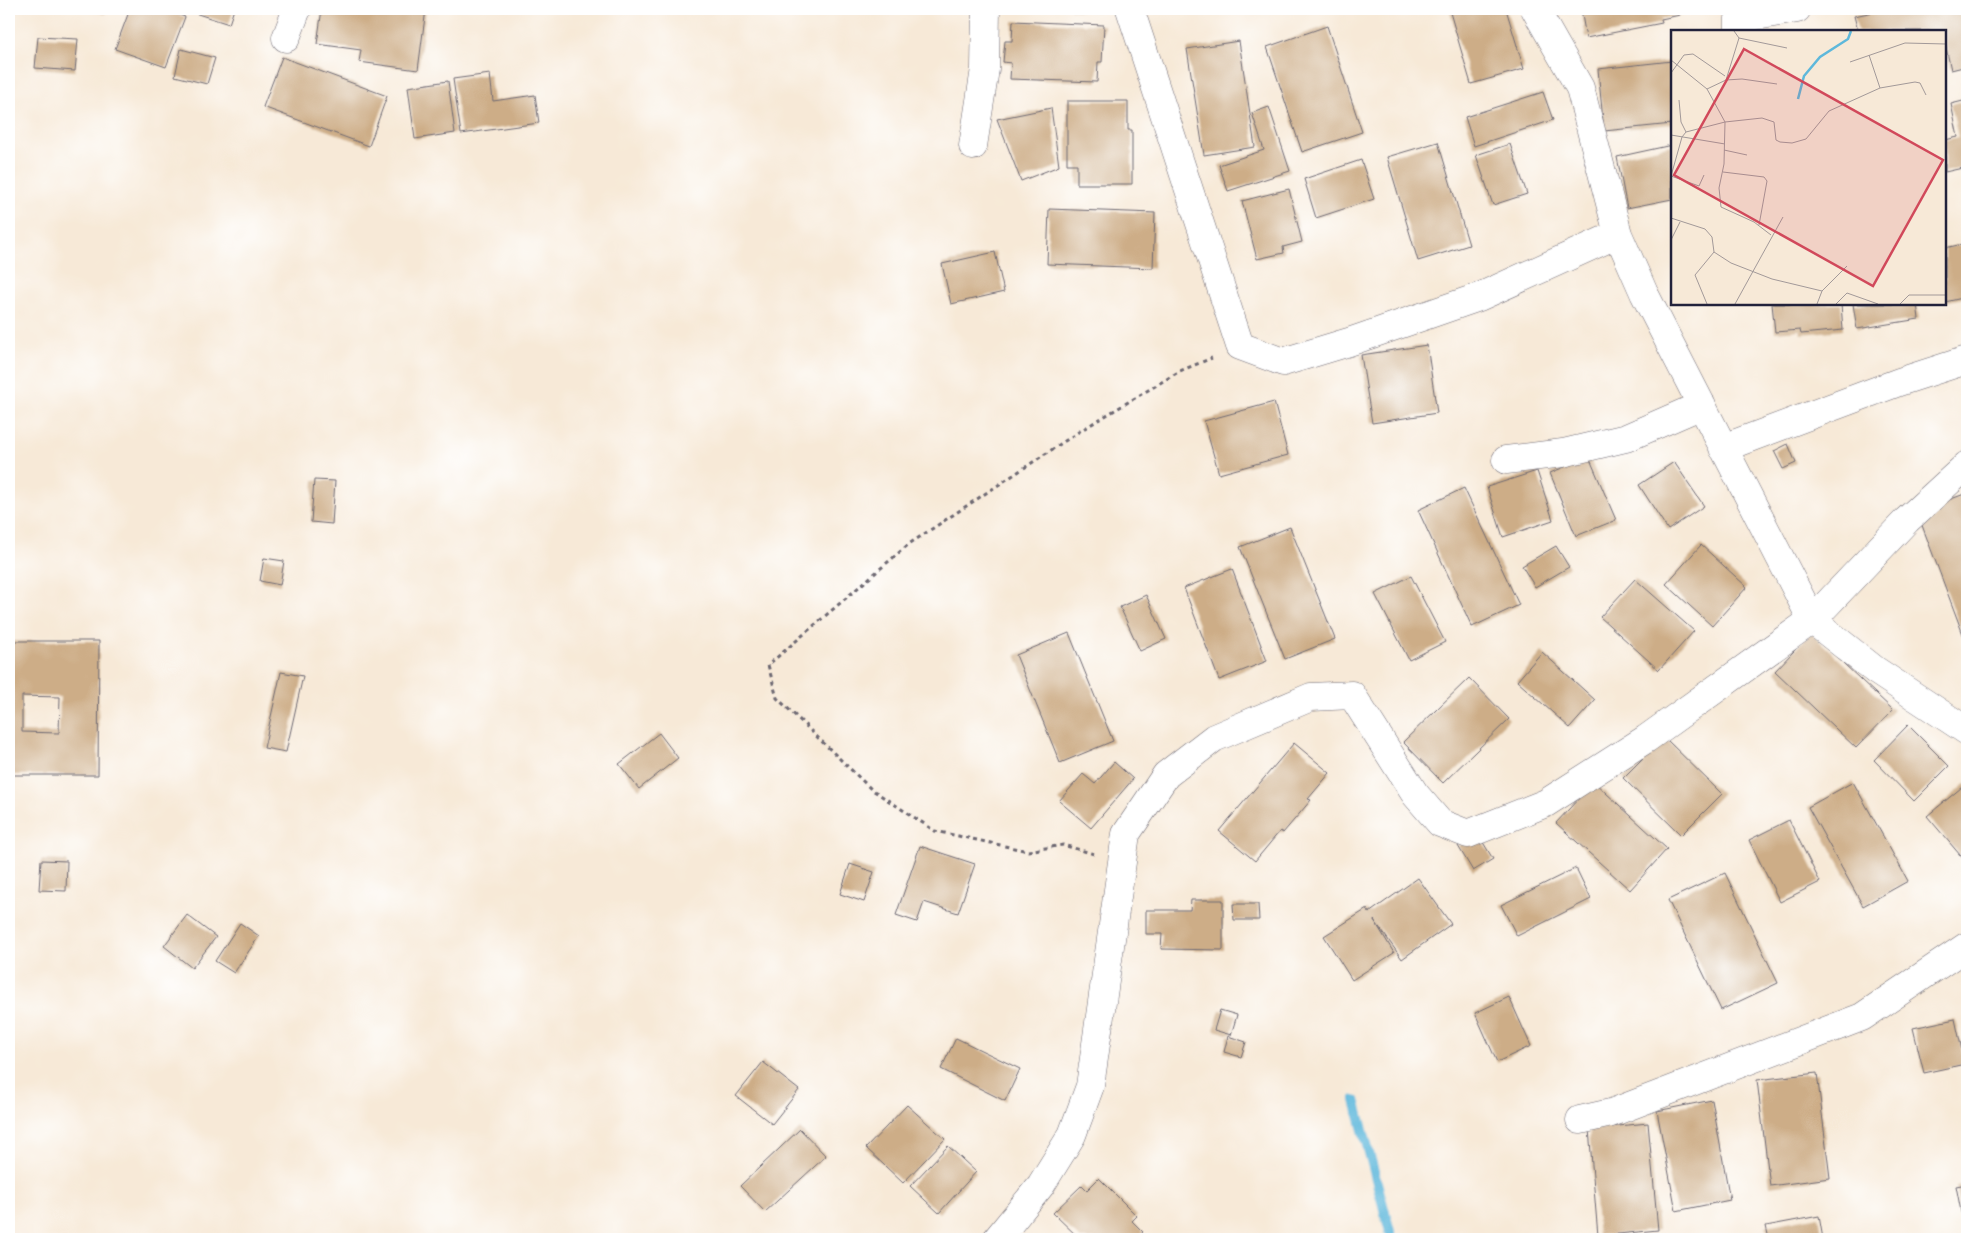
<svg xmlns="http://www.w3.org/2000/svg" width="1976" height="1248" viewBox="0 0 1976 1248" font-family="'Patrick Hand',sans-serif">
  <rect width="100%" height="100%" fill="#fff"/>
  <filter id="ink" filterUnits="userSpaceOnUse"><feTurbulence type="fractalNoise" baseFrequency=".02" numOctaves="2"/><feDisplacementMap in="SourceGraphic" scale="10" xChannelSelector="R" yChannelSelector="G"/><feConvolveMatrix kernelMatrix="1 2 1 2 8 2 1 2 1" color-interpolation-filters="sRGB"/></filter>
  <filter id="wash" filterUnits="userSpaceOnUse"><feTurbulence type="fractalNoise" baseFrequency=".0096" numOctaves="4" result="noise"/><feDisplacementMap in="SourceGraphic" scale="20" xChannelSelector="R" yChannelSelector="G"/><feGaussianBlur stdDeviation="1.12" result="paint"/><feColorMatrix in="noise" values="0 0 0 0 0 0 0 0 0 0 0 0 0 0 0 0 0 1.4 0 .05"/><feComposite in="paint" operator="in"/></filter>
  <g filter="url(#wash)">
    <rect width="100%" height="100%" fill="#f7e9d7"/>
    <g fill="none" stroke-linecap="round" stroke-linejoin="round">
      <path stroke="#5eb8db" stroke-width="10" d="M1355,1100l37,139"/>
    </g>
    <g id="blocks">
      <path fill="#cdad87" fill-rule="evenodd" d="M87,9h19l-1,5z
        M130,9h33l22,8 -19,50 -51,-18z
        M182,9h52l-5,15z
        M322,9h104l-8,61 -59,-8 2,-12 -44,-6z
        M1071,9h31v3l-31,-2z
        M1449,9h57l18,60 -53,15z
        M1581,9h98l1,6 -19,4 1,4 -76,15z
        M1888,9h79v57l-16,4 -6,-27v-12h-87l-4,-15z
        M1013,21l91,4 -2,37h-4l-1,20 -87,-3 1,-16 -8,-1 2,-21h7z
        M1327,26l35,106 -60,20 -35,-105z
        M38,37l40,2 -3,32 -40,-3z
        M1239,41l16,106 -51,8 -17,-106z
        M181,49l34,9 -8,26 -32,-8z
        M282,57l105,39 -18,50 -106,-39z
        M1672,61v63l-68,7 -6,-62z
        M490,74l3,27 42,-6 4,28 -78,11 -8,-55z
        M448,81l7,52 -40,6 -7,-52z
        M1543,92l10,28 -79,26 -9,-29z
        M1967,100v67l-22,5v-32l13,-3 -7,-33z
        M1067,101h61v29h4v54h-55v-20h-10z
        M1269,107l21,64 -62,20 -9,-26 45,-15 -12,-37z
        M1051,108l8,58 -38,15 -24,-62z
        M1438,142l31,103 -51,16 -31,-104z
        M1510,144l17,50 -34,11 -17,-50z
        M1672,145v54l-45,9 -10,-51z
        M1361,160l13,39 -58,19 -12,-39z
        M1289,189l13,53 -19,5 1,6 -27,6 -15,-58z
        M1049,209l106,4 -2,55 -106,-4z
        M1967,243v54l-22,5v-54z
        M995,252l9,40 -53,12 -9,-40z
        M1772,304h69l2,26 -42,4 -1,-4 -25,2z
        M1853,304h64l2,15 -62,10z
        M1427,345l10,68 -65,10 -11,-68z
        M1274,402l14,53 -69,19 -15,-53z
        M1788,444l8,19 -13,6 -9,-18z
        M1589,457l27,63 -40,16 -26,-63z
        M1674,462l30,44 -36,24 -29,-45z
        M1537,471l16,49 -50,17 -16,-50z
        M314,480l21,1 -3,43 -21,-2z
        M1464,488l55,117 -47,22 -54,-117z
        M1967,493v152l-50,-133z
        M1290,527l45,112 -50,20 -45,-112z
        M1701,545l46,42 -35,39 -46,-42z
        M1556,546l13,21 -34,20 -13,-21z
        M264,558l20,3 -4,24 -20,-4z
        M1232,569l35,92 -48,19 -35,-92z
        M1411,576l34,66 -36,18 -34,-66z
        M1635,579l59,52 -35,39 -59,-53z
        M1146,595l20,44 -26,12 -20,-44z
        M1069,633l44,108 -53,22 -44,-108z
        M1811,633l82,77 -37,38 -81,-77z
        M9,641h90l-1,134h-89zM22,696l38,1 -1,36 -37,-1z
        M1542,652l53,48 -25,28 -53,-47z
        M281,672l22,4 -17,76 -22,-4z
        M1469,678l40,41 -66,64 -40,-41z
        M1908,725l41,41 -35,35 -40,-41z
        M659,733l19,25 -39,31 -20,-25z
        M1664,737l58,57 -41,41 -58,-57z
        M1294,743l36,30 -22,26 3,1 -28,33 -3,-2 -25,30 -36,-30z
        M1114,762l19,17 -42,49 -32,-27 24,-27 12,10z
        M1594,782l73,67 -37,41 -74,-67z
        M1853,782l55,99 -45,25 -55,-99z
        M1967,783v78l-1,1 -39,-46z
        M1789,820l31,62 -40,20 -31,-62z
        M1478,834l15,25 -20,12 -15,-25z
        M920,846l55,18 -17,49 -34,-11 -7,20 -21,-7z
        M41,860l26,1 -1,30 -27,-1z
        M850,864l24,8 -10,30 -24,-8z
        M1576,868l15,31 -74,37 -16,-31z
        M1725,873l53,110 -57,27 -53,-110z
        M1418,878l33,46 -49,35 -28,-39 20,33 -42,27 -28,-44 43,-27 2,4z
        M1191,900h32v50l-62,-1 1,-15h-16v-24h44z
        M1233,904h25l1,16h-25z
        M187,915l29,22 -24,31 -28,-22z
        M240,923l19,13 -25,37 -19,-12z
        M1509,997l22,49 -34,16 -22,-49z
        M1220,1010l17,5 -6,20 -17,-5z
        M1955,1019l10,45 -41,9 -11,-45z
        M1228,1036l18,6 -5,15 -17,-5z
        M956,1038l64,31 -15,32 -64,-32z
        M763,1062l36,28 -27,34 -36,-28z
        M1817,1073l13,105 -60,8 -13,-106z
        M1712,1100l18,100 -54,11 -19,-100z
        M907,1105l38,34 -42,44 -37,-35z
        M1648,1123l10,107 -60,6 -9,-107z
        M800,1129l26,27 -61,56 -25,-26z
        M948,1146l28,26 -37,41 -29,-27z
        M1099,1178l38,38 -5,5 11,11 -7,7h-56l-27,-26 29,-28 5,5z
        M1967,1184v53h-1l-10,-51z
        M1819,1216l4,23h-54l-3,-13z"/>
    </g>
  </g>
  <g filter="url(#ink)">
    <use href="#blocks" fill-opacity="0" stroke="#6d6872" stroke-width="1"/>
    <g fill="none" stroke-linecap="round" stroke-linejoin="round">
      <g stroke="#6d6872" stroke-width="29">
        <path id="street" d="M1130,9l110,337 43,16 66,-20 130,-45 139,-63
          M1535,9l45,79 38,146 26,59 168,327 63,50 92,61
          M1739,31v-12l58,-10
          M286,38l11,-29
          M973,146l12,-77 1,-60
          M1723,448l176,-66 68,-22
          M1506,460l57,-7 63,-15 76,-33
          M1580,1120l31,-7 251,-96 105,-71
          M997,1239l44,-54 31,-50 18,-49 36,-252 40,-59 48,-37 97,-41 41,-2 63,99 25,29 28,11 78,-31 100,-64 166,-119 95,-100 60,-55"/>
      </g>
      <path stroke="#6d6872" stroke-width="3" stroke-dasharray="4 4" stroke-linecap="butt" d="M1094,854l-31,-9 -35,6 -93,-20 -64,-42 -94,-91 -9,-33 141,-121 171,-113 100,-60 32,-13"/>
      <use href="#street" stroke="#fff" stroke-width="28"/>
    </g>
  </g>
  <g transform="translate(1671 30)">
    <rect width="275" height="275" fill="#f7e9d7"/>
    <path fill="none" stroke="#5eb8db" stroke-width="2.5" d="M127,69l6,-23 16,-19 28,-18 3,-8"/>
    <path fill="none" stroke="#a29999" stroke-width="1" d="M63,1l5,7 48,10M0,30l36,29 18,33 -1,42 -5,24 2,19 33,15 17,13M179,32l55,-19 41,1M0,43l13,-18 9,-1 32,22M55,50l16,-1 35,5M209,58l35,-6 5,1 6,12M36,59l19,-9 13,-42M8,70l2,22 5,10M0,105l54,9M53,120l23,5M52,142l41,5 3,4 -8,44M0,146l11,-39 4,-5 39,-10 37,-4 12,4 2,18 4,2 12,1 14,-4 23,-28 51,-23 -11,-33M0,146l28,10 5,-11M0,188l34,11 7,8 2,15 17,11 41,16 50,12M0,210l9,-18M36,274l-12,-29 19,-23M64,274l48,-87M146,274l5,-13 25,-25M165,274l11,-11 31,11M229,274l9,-9h37"/>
    <path fill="#d1495b" fill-opacity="0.15" stroke="#d1495b" stroke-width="2.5" d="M73,19l199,111 -70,126 -199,-111z"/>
    <rect width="275" height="275" fill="none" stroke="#22223b" stroke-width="2.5"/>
  </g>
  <rect width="1976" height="1248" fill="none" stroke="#fff" stroke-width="30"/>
</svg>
